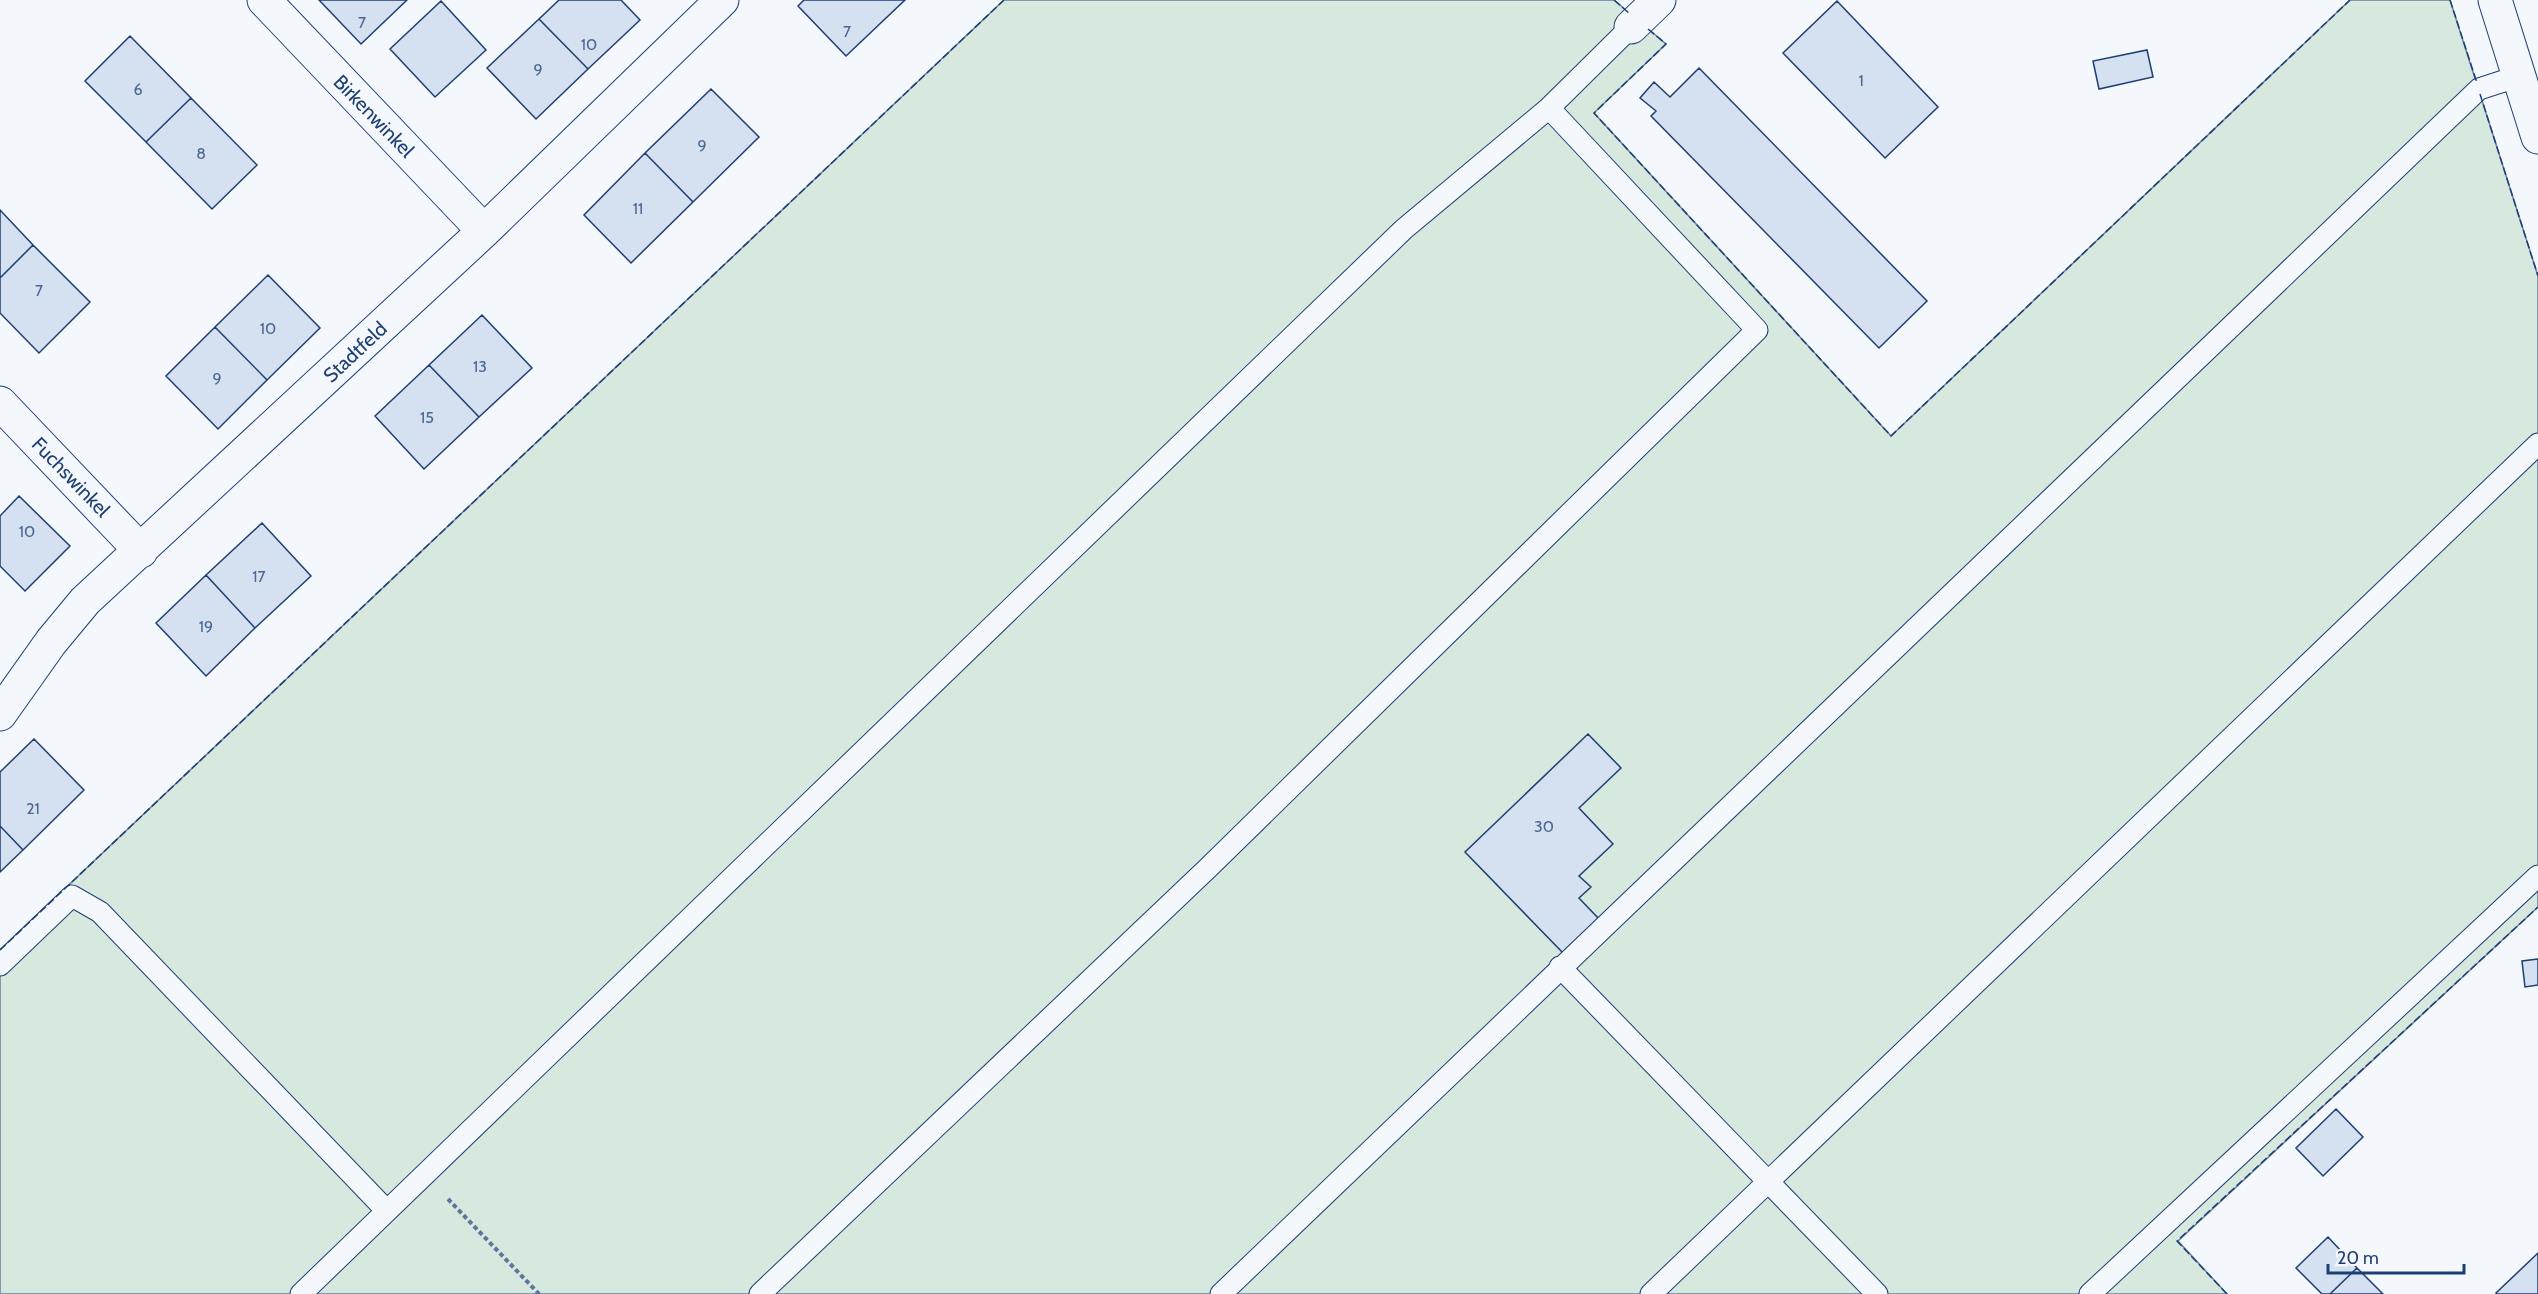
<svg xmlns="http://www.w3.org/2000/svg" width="2538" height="1294" viewBox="0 0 2538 1294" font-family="Cabin,sans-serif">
  <rect width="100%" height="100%" fill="#f4f7fb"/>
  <path fill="#d7e8df" stroke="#687fa3" stroke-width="1.5" d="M1004,0h610l52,44 -72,69 297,323 459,-436h100l88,276v631l-360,334 49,53h-2227v-344z"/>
  <path fill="#d5e0f0" stroke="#1d3f73" stroke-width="1.5" d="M319,0h88l-46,44z
    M559,0h62l19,20 -52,49 -49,-50z
    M804,0h101l-59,56 -48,-50z
    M441,1l45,49 -51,47 -45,-48z
    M1837,1l101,106 -53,51 -102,-105z
    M539,19l49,50 -52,50 -49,-51z
    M130,36l61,62 -45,44 -61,-61z
    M2147,50l6,27 -54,12 -6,-28z
    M1699,68l228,233 -48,47 -228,-232 5,-5 -16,-13 14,-16 16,15z
    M711,89l48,48 -66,65 -48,-49z
    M191,98l66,67 -45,44 -66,-67z
    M645,153l48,49 -62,61 -47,-48z
    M0,210l33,35 -33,33z
    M33,245l57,57 -51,51 -39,-40v-35z
    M268,275l52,53 -53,52 -52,-53z
    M482,315l50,53 -53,49 -50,-52z
    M215,327l52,53 -49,49 -52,-53z
    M429,365l50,52 -55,52 -49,-53z
    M19,496l51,50 -45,45 -25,-25v-50z
    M262,523l49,53 -56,52 -49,-53z
    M206,575l49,53 -49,48 -50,-53z
    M1588,734l33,34 -42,40 34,36 -34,32 12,11 -12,11 20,21 -36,34 -98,-101z
    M34,739l50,51 -61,60 -23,-24v-54z
    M0,826l23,24 -23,22z
    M2538,959v26l-13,2 -3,-26z
    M2336,1109l27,28 -40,39 -27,-28z
    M2328,1237l29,31 -27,26h-8l-26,-26z
    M2538,1253v41h-41l-1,-1z
    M2357,1268l26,26h-53z"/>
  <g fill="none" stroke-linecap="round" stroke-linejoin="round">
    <g stroke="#1d3f73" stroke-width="23">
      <path id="lane" d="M0,965l72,-69 28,16 287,299
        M1560,967l317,327
        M301,1294l1103,-1065 145,-121 82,-81
        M760,1294l448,-426 549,-538 -208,-222
        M1221,1294l1258,-1205 40,-13
        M1651,1294l887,-850
        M2090,1294l448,-418"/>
    </g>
    <g stroke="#1d3f73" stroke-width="35">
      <path id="street" d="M264,0l220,231
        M1631,27l28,-27
        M0,403l141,148
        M0,714l51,-72 34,-41 399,-370 238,-231"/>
    </g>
    <g stroke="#1d3f73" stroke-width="35">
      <path id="secondary" d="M2495,0l43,137"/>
    </g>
    <path stroke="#5e769c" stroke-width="4" stroke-dasharray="4.5 3" stroke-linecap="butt" d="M448,1199l91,95"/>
    <use href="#lane" stroke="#f4f7fb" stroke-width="21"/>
    <use href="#street" stroke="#f4f7fb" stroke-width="33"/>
    <use href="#secondary" stroke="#f4f7fb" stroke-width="33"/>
    <path stroke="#1d3f73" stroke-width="1.5" stroke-dasharray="8 3" stroke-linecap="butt" d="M1614,0l16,14
      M2450,0l27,83
      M1648,29l18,15 -72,69 297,323 459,-436
      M2480,94l58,182
      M0,950l1004,-950
      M2227,1294l-50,-53 361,-334"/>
  </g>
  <g text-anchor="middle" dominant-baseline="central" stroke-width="4.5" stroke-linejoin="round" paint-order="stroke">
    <g font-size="16" fill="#4b6792">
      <text x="362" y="22">7</text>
      <text x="847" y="31">7</text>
      <text x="589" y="44">10</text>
      <text x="538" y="69">9</text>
      <text x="1861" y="80">1</text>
      <text x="138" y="89">6</text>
      <text x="702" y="145">9</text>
      <text x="201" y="153">8</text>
      <text x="638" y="208">11</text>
      <text x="39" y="290">7</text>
      <text x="268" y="328">10</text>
      <text x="480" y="366">13</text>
      <text x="217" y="378">9</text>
      <text x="427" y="417">15</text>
      <text x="27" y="531">10</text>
      <text x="259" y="576">17</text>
      <text x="206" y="626">19</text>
      <text x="33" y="808">21</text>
      <text x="1544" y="826">30</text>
    </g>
    <g font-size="20" fill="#1d3f73" stroke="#f4f7fb">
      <text transform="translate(374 116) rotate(46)">Birkenwinkel</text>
      <text transform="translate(355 352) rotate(-43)">Stadtfeld</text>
      <text transform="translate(71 477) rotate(46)">Fuchswinkel</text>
    </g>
  </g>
  <path d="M2328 1264v9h136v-9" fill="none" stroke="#1d3f73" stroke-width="3"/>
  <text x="2337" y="1264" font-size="18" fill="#1d3f73" stroke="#f4f7fb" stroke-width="4.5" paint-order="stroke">20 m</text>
</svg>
